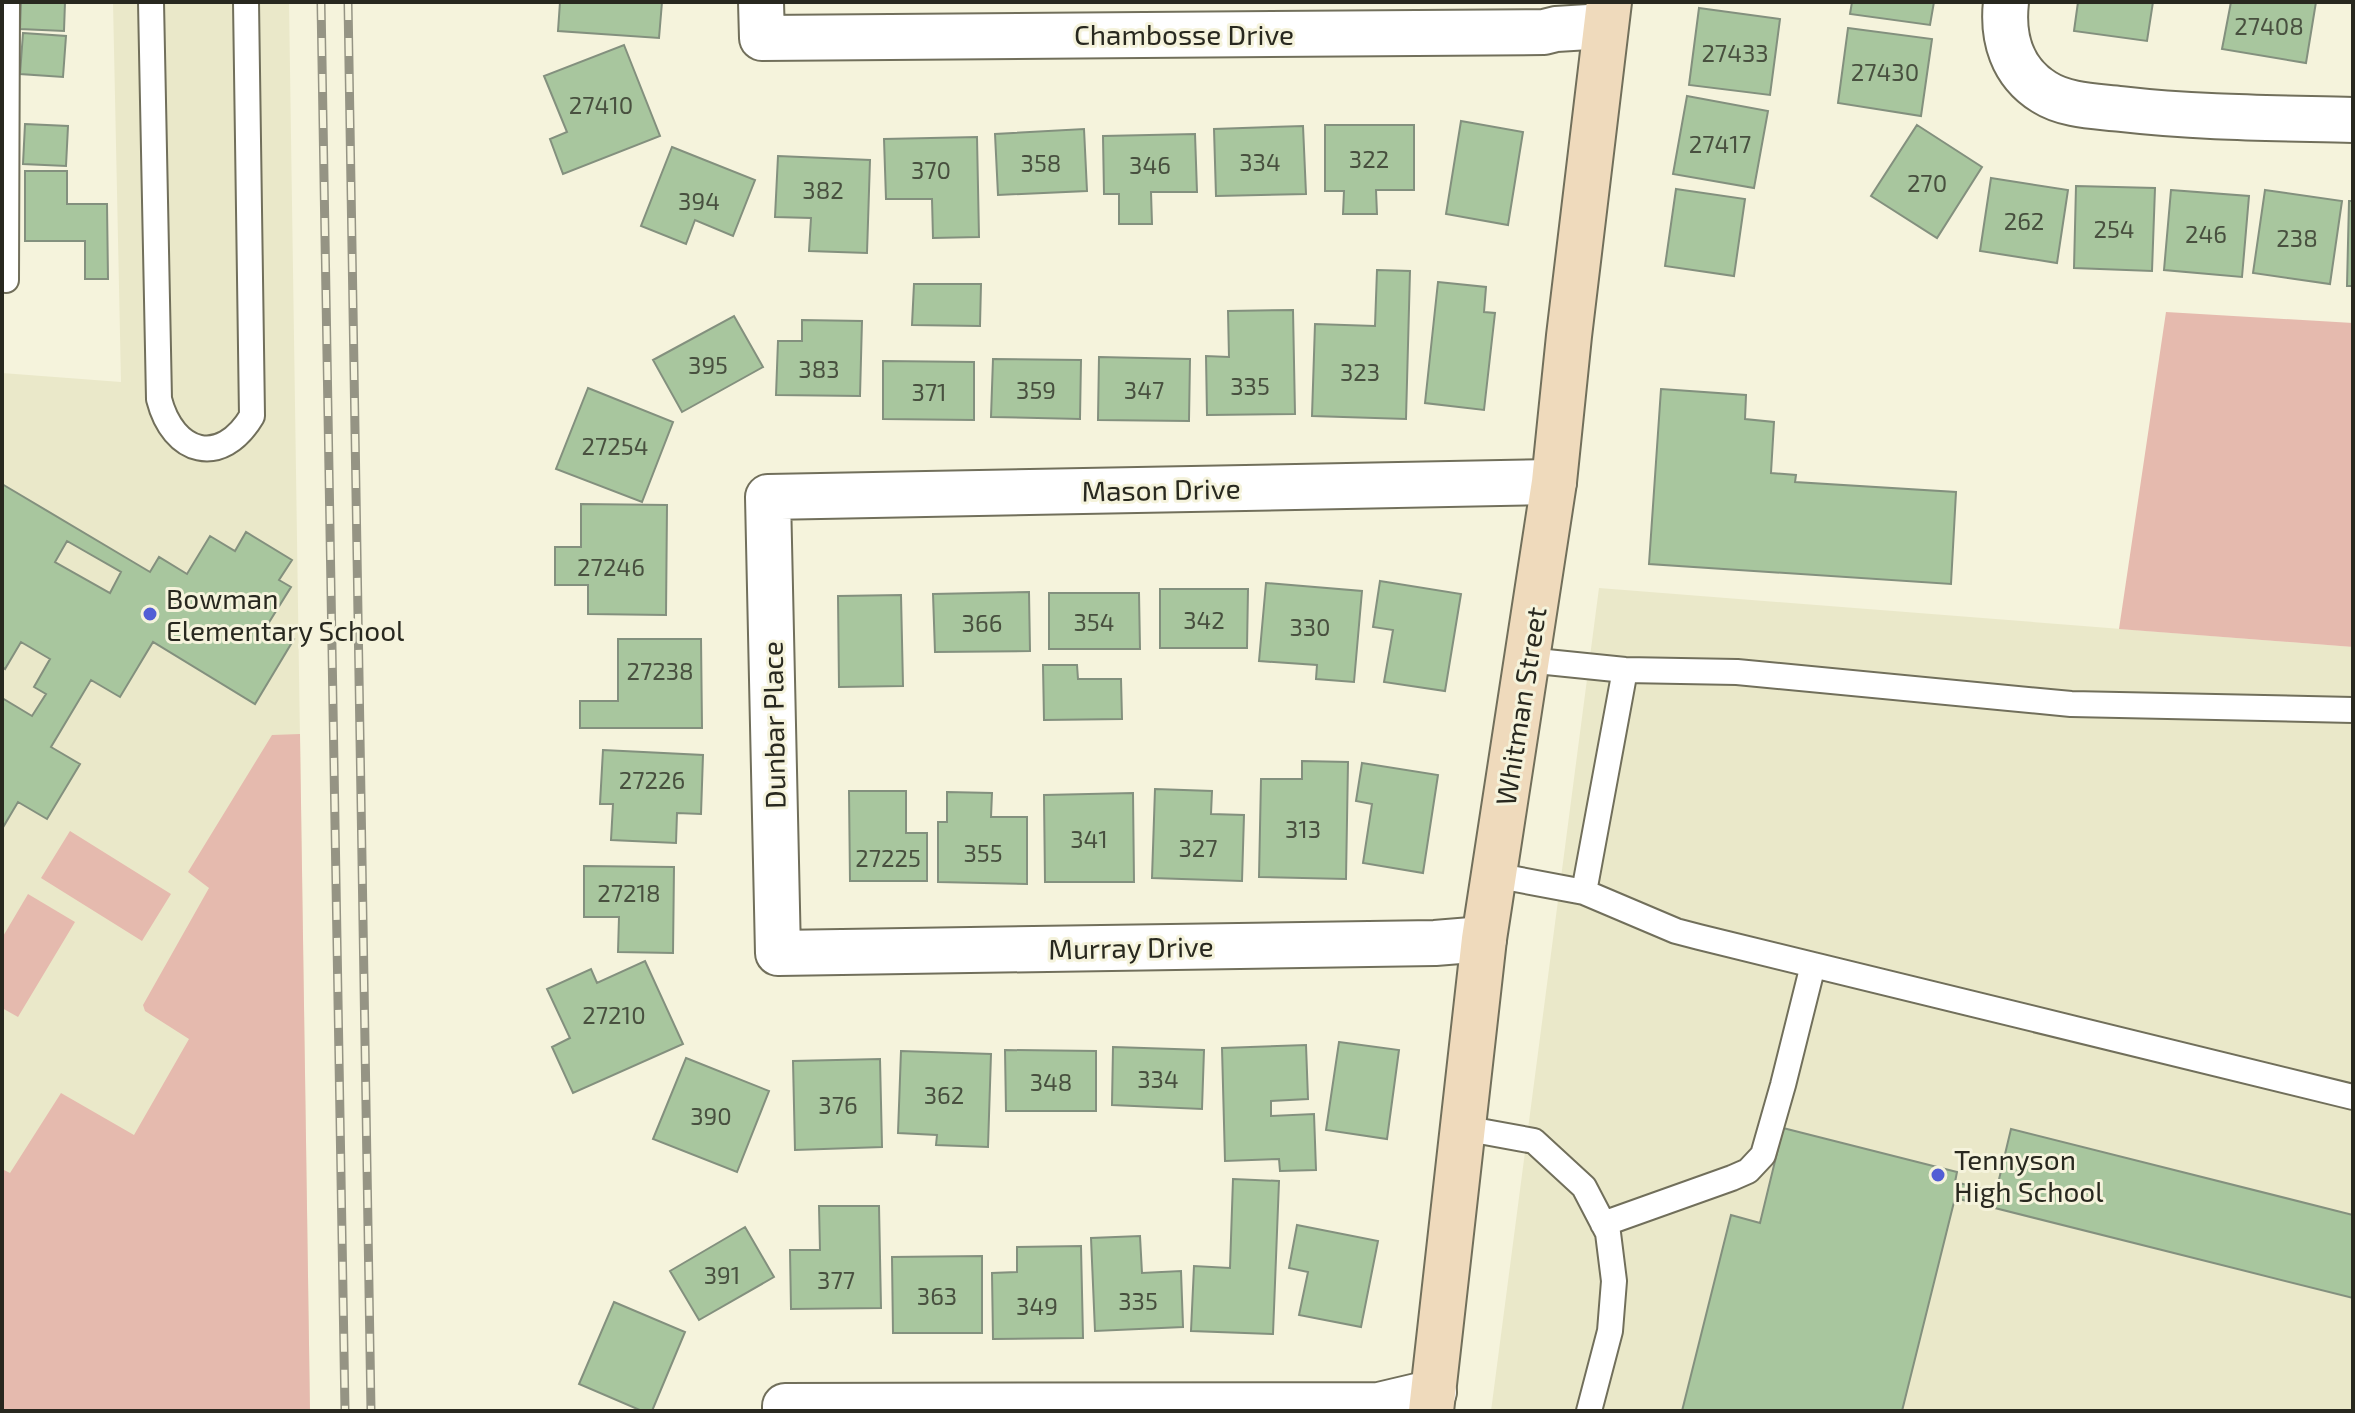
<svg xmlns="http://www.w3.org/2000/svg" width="2355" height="1413" viewBox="0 0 2355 1413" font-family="'Exo 2',sans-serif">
  <rect width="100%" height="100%" fill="#f5f3dc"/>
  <path fill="#eae8c9" d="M113,2h176l21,1409h-308v-1038l119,9z
    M1599,588l754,59v764h-862z"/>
  <path fill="#e5baae" d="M2166,312l187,11v324l-234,-18z
    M300,734l10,677h-308v-242l8,4 51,-80 73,42 55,-96 -44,-28 -2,-6 66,-117 -21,-16 84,-137z
    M70,831l101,63 -29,47 -101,-63z
    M28,894l47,28 -57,95 -16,-9v-70z"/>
  <path fill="#a8c69e" stroke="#83907e" stroke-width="2" fill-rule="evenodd" d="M21,2h44l-1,29 -44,-2z
    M560,2h102l-3,36 -101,-7z
    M1852,2h82l-4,23 -80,-11z
    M2078,2h75l-6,39 -73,-10z
    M2231,2h85l-10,61 -84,-14z
    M1699,8l81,11 -10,76 -81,-10z
    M1848,28l84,11 -11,77 -83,-13z
    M23,33l43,3 -3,41 -43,-3z
    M624,45l36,91 -97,38 -13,-35 17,-7 -23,-56z
    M1687,96l81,15 -14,77 -81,-14z
    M1461,121l62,11 -15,93 -62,-11z
    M25,124l43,2 -2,40 -43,-2z
    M1325,125h89v65h-38l1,24h-34l1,-23h-19z
    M1917,125l65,42 -45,71 -66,-42z
    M1303,126l3,68 -90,2 -2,-67z
    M1084,129l3,62 -89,4 -3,-61z
    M1195,134l2,58h-46l1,32h-33v-30h-15l-1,-58z
    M977,137l2,100 -46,1 -1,-39h-46l-2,-60z
    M672,147l83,33 -22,56 -38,-16 -9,24 -45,-18z
    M778,156l92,4 -3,93 -58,-2 2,-33 -36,-1z
    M25,171h42v33h40l1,75h-23v-38h-60z
    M1991,178l77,12 -11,73 -77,-12z
    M2076,186l79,2 -3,83 -78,-3z
    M1676,189l69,10 -11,77 -69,-10z
    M2171,190l78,6 -7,81 -78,-7z
    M2265,190l77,11 -12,83 -77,-11z
    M2349,201h4v85h-6z
    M1377,270l33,1 -4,148 -94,-3 3,-92 60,2z
    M1438,282l48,5 -2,25 11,1 -11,97 -59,-7z
    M914,284h67l-1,42 -68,-1z
    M1293,310l2,104 -88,1 -1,-59 23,1 -1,-46z
    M734,316l29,51 -81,45 -29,-52z
    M802,320l60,1 -2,75 -84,-1 2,-54h24z
    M1099,357l91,2 -1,62 -91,-1z
    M993,359l88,1 -1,59 -89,-2z
    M883,361l91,1v58l-91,-1z
    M588,388l85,34 -31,80 -86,-33z
    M1661,389l85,6 -1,24 29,3 -3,51 25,2 -1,7 161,10 -5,92 -302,-20z
    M2,484l148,88 9,-15 28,17 23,-38 25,15 11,-19 46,28 -13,20 12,7 -23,37 26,15 -39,65 -102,-62 -33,55 -29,-17 -40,67 29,17 -33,55 -29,-17 -16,27v-131l30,18 14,-22 -12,-7 16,-28 -29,-17 -16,27 -3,-2zM67,541l54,31 -11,21 -55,-31z
    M581,504l86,1 -1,110 -78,-1v-29h-33v-38h26z
    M1380,581l81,13 -16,97 -61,-9 9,-52 -20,-3z
    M1266,583l96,8 -8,91 -38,-3 1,-14 -58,-4z
    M1160,589h88l-1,59h-87z
    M1029,592l1,59 -95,1 -2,-58z
    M1049,593h90l1,56h-91z
    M901,595l2,91 -64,1 -1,-91z
    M618,639h83l1,89h-122v-27h38z
    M1043,665h34l1,14h43l1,40 -78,1z
    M603,750l100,5 -2,59 -24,-1 -1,30 -65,-3 2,-36h-13z
    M1302,761l46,1 -2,117 -87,-2 2,-98h41z
    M1362,763l76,12 -15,98 -60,-10 9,-59 -16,-3z
    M1155,789l57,2 -1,23 33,1 -2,66 -90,-3z
    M849,791h57v42h21v48h-77z
    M947,792l45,1 -1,24h36v67l-89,-2v-60h9z
    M1133,793l1,89h-89l-1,-87z
    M584,866l90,1 -1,86 -55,-1 1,-35h-35z
    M645,961l38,83 -110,49 -21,-46 18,-9 -23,-49 44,-20 6,14z
    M1339,1042l60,8 -12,89 -61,-9z
    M1306,1045l2,54 -37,2v15l43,-2 2,56 -36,1 -1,-12 -54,2 -3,-113z
    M1113,1047l91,3 -2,59 -90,-4z
    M1005,1050l91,1v60h-90z
    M901,1051l90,3 -3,93 -52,-2 1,-10 -39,-2z
    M686,1058l83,33 -32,81 -84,-33z
    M880,1059l2,88 -87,3 -2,-89z
    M1783,1128l174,44 -2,10 41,10 15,-63 342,86v83l-398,-100 -53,213h-220l49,-196 29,8z
    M1233,1179l46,2 -6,153 -82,-3 3,-65 36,2z
    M819,1206h60l2,102 -90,1 -1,-59h30z
    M1297,1225l81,16 -17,86 -62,-12 9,-43 -19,-4z
    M745,1227l29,50 -75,43 -29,-49z
    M1140,1236l2,37 39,-2 2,56 -88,4 -4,-93z
    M1081,1246l2,92 -90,1 -1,-66 25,-1v-25z
    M982,1256v77h-89l-1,-76z
    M614,1302l71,30 -33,79h-10l-63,-27z"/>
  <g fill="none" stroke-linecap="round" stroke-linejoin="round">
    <g stroke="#716f5b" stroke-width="28">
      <path id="lane" d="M151,2l8,397c14,55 62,69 93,17l-6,-414
        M6,280l1,-278
        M1527,660l98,10 112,2 334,32 282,6
        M1494,875l90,17 92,39 23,6 654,160
        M1584,892l41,-222
        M1463,1128l71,13 50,46 24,46 6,48 -4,50 -21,80
        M1603,1224l129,-46 16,-7 15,-16 20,-70 30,-120"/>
    </g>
    <g stroke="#716f5b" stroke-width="48">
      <path id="street" d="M761,2l1,36 782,-6 12,-3 49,-3
        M2006,2c-4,36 6,70 38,90 22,14 51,14 77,17 77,9 154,9 232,11
        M1484,939l-49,4 -657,10 -10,-456 786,-15
        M785,1411v-5l594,-1 55,-13"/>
    </g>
    <g stroke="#716f5b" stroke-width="48">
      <path id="secondary" d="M1431,1411l53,-472 70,-457 15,-146 40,-334"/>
    </g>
    <use href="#lane" stroke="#fff" stroke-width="24"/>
    <use href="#street" stroke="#fff" stroke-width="44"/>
    <use href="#secondary" stroke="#efdabc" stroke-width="44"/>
    <g stroke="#959484" stroke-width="9">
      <path id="rail" d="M321,2l24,1409
        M348,2l23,1409"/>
    </g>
    <use href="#rail" stroke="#f5f3dc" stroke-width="6" stroke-dasharray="18" stroke-linecap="butt"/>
  </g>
  <g fill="#525ed5" stroke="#f5f3dc" stroke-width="3">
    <circle cx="150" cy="614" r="8"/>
    <circle cx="1938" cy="1175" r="8"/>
  </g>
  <g text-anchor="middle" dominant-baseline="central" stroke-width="6" stroke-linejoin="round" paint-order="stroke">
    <g font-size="24" fill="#48503f">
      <text x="2269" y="25">27408</text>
      <text x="1735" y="52">27433</text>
      <text x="1885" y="71">27430</text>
      <text x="601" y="104">27410</text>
      <text x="1720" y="143">27417</text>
      <text x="1369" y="158">322</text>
      <text x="1260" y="161">334</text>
      <text x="1041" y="162">358</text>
      <text x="1150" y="164">346</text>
      <text x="931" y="169">370</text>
      <text x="1927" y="182">270</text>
      <text x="823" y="189">382</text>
      <text x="699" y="200">394</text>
      <text x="2024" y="220">262</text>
      <text x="2114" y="228">254</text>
      <text x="2206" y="233">246</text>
      <text x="2297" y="237">238</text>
      <text x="708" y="364">395</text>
      <text x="819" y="368">383</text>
      <text x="1360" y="371">323</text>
      <text x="1250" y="385">335</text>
      <text x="1036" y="389">359</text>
      <text x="1144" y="389">347</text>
      <text x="929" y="391">371</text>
      <text x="615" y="445">27254</text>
      <text x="611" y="566">27246</text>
      <text x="1204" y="619">342</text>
      <text x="1094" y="621">354</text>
      <text x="982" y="622">366</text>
      <text x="1310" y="626">330</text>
      <text x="660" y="670">27238</text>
      <text x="652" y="779">27226</text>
      <text x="1303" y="828">313</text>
      <text x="1089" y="838">341</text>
      <text x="1198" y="847">327</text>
      <text x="983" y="852">355</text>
      <text x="888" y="857">27225</text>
      <text x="629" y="892">27218</text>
      <text x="614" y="1014">27210</text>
      <text x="1158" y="1078">334</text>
      <text x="1051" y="1081">348</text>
      <text x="944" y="1094">362</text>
      <text x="838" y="1104">376</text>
      <text x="711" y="1115">390</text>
      <text x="722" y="1274">391</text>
      <text x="836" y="1279">377</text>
      <text x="937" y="1295">363</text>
      <text x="1138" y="1300">335</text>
      <text x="1037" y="1305">349</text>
    </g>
    <g font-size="28" fill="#28281f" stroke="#f5f3dc">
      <text x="1184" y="34">Chambosse Drive</text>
      <text transform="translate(1161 489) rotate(-1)">Mason Drive</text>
      <text transform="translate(1520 706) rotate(-81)">Whitman Street</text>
      <text transform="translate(773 725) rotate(-91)">Dunbar Place</text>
      <text transform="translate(1131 947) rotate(-1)">Murray Drive</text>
    </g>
    <g font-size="28" fill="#28281f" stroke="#f5f3dc" text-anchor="start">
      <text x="166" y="598">Bowman<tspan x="166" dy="32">Elementary School</tspan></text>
      <text x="1954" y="1159">Tennyson<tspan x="1954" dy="32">High School</tspan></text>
    </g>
  </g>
  <rect width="2355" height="1413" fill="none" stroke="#28281f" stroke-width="8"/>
</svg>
